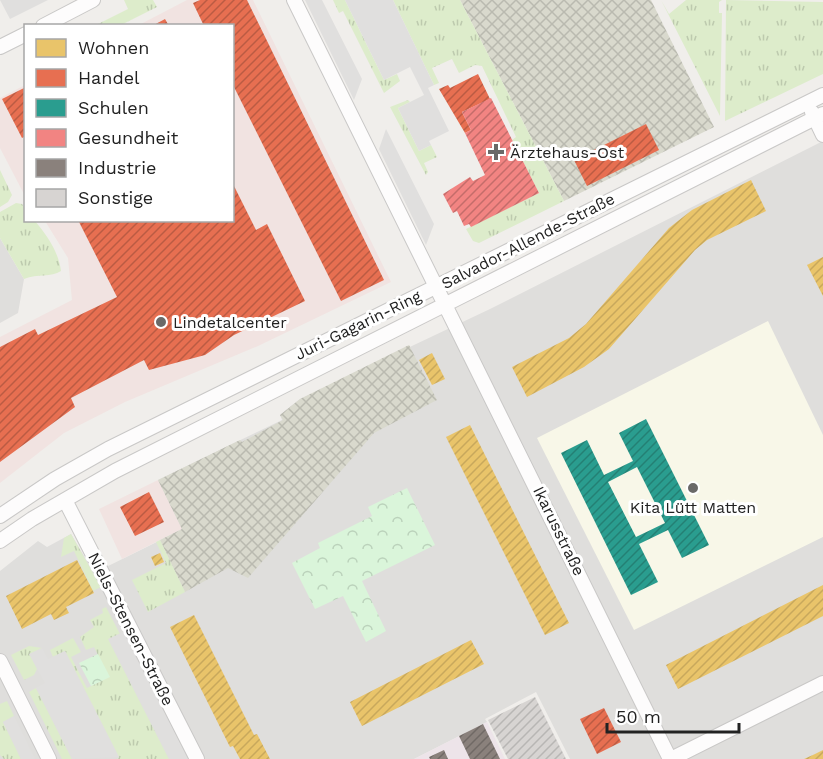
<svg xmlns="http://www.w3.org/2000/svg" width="823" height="759" viewBox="0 0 823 759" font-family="'Work Sans',sans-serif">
  <defs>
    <pattern id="construction-cross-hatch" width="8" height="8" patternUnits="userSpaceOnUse" patternTransform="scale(1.5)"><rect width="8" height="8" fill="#d9d9cd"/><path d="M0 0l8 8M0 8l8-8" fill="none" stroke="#babab0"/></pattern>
    <pattern id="grass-tufts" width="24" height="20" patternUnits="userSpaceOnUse" patternTransform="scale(1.5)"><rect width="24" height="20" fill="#ddeccb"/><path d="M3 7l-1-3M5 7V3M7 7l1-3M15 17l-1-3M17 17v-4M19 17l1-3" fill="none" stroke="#bdcaae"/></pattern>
    <pattern id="park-crowns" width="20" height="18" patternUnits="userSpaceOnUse" patternTransform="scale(1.5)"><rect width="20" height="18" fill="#daf5da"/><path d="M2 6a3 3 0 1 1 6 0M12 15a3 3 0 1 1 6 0" fill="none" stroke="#bbd2bb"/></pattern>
    <pattern id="homes-hatch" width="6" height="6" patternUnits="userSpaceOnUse" patternTransform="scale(1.5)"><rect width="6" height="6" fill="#e9c46a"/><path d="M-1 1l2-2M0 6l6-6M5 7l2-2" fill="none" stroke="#c8a85c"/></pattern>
    <pattern id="shops-hatch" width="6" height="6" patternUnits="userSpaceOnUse" patternTransform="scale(1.5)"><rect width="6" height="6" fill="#e76f51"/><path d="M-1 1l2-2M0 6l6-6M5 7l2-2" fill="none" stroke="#bb5b43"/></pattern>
    <pattern id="schools-hatch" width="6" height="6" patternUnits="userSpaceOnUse" patternTransform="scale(1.5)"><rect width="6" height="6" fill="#2a9d8f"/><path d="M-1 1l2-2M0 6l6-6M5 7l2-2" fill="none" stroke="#248074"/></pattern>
    <pattern id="health-hatch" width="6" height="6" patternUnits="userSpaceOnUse" patternTransform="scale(1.5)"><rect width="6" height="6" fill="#f28482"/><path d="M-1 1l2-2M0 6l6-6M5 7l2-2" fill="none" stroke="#c46c6a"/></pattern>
    <pattern id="industry-hatch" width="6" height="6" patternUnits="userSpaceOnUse" patternTransform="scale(1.5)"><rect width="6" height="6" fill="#8a817c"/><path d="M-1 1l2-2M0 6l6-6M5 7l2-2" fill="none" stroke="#706965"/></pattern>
    <pattern id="building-hatch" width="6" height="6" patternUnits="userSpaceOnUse" patternTransform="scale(1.5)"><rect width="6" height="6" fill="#d7d4d2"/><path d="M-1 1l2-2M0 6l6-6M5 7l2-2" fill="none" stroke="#b8b6b4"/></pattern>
  </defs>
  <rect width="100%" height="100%" fill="#f0eeeb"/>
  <path fill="#dfdedc" d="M823,141v618h-253l-34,-67 -51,27 2,3 -73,37h-414v-188l38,-30 9,6 24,-13 23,39 87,-43 -23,-50 124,-60 -2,-5 20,-16 190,-90z
    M0,238l24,41 -6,34 -18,10z"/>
  <path fill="#f1e3e1" d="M187,0h66l138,282 -133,64 -133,56 -61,31 -64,50v-146l72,-37 -4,-42 -23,-37 187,-1v-194l-93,-1z
    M25,85v111l-25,-48v-50z
    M158,480l24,49 -60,30 -23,-50z"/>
  <path fill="#ede4e9" d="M487,722l18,37h-91z"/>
  <path fill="#f8f7e8" d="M768,321l55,114v102l-189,93 -97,-192z"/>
  <path fill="url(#construction-cross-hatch)" d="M460,0h191l63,127 -150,74z
    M409,345l28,55 -63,33 -126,145 -20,-10 -43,24 -25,-52 22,-11 -24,-49 82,-40 2,2 41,-22 -3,-5 20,-16z"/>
  <path fill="url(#grass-tufts)" d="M124,0h29l4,7 -36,18h-25l32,-16z
    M333,0h12l39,80 13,-6 3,7 -16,12 -41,-82 -4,2z
    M393,0h67l104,201 -85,42 -6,-2 -7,-12 73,-36 -27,-53 4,-3 -34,-71 -7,-1 -16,8 -7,-14 -20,9 7,15 -5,2z
    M661,0l8,14 17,-14h36l-3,2v11h3l-2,103z
    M726,0l97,2v72l-98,47z
    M408,100l2,2 -12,6 21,43 12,-6 6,12 -13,6 4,9 -2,3 -36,-68z
    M0,170l12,25 -4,7 -8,5z
    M16,203l6,1 3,4 1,12 9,1c12,14 24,32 26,50 -10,7 -23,2 -37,8l-24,-41v-26z
    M71,534l30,53 -8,4 -19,-40 -13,6 3,-19z
    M160,540l25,52 -37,20 -16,-32 34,-17 -10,-21z
    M106,607l14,27 -11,6 60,119h-53l3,-1 -54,-107 -12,6 -3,-7 23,-12 8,14 -10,5 16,31 22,-11 -15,-30 -8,3 -6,-13 14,-10 -4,-7 13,-7 -1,-4z
    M29,646l13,2 -12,6 7,15 -3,6 -10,5 -13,-25z
    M36,688l36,71h-10l-33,-67z
    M7,701l7,15 -11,6 18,37h-17l-4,-4v-51z"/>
  <path fill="url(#park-crowns)" d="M407,488l28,57 -73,36 24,50 -20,11 -23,-46 -28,13 -23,-46 28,-15 -2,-5 54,-27 -4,-9z
    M98,654l12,23 -19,9 -12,-23z"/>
  <path fill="#e0dfde" d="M0,0h48l-38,19z
    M305,0h17l40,79 -8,21z
    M345,0h48l41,85 -6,3 21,43 -20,10 2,4 -12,6 -21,-43 26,-13 -14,-28 -26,13z
    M386,129l48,95 -8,21 -47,-96z
    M123,632l65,127h-19l-61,-120z
    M42,648l6,11 17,-8 54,106 -47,2 -36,-71 9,-5 -16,-29z
    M14,716l21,43h-14l-18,-37z"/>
  <path fill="url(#homes-hatch)" d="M751,180l15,31 -59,29 -12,10 -86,99 -25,18 -57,30 -15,-30 57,-29 17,-14 83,-96 23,-18z
    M823,257v39l-16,-31z
    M432,353l13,26 -13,6 -13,-25z
    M470,425l99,198 -24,12 -99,-198z
    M160,553l4,9 -9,4 -4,-9z
    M77,560l17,33 -28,14 3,6 -15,7 -3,-6 -29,15 -16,-33z
    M823,585v31l-145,73 -12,-24z
    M194,615l60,120 3,-1 13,25h-30l-7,-13 -3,1 -60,-120z
    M471,640l13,24 -122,62 -12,-24z
    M823,750v9h-19l11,-5z"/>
  <path fill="url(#shops-hatch)" d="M200,0h47l137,280 -43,21 -109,-218v-57h-28l-11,-23z
    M165,19l4,7h-17z
    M478,74l12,25 -28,13 9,18 -6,3 -26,-44 9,-4 2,3z
    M26,87v49l-4,2 -20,-39z
    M646,124l13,26 -72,36 -13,-26z
    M232,182l24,48 11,-6 38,77 -71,34 -29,20 -56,15 -5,-10 -73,38 4,9 -75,55v-115l35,-18 3,6 79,-38 -39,-77h154z
    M149,492l15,30 -29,14 -15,-29z
    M604,708l17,34 -24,12 -17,-35z"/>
  <path fill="url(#schools-hatch)" fill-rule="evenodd" d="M646,419l63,126 -27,13 -14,-28 -29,14 19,38 -27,13 -70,-142 26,-13 17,35 29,-14 -14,-28zM637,467l28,56 -29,14 -28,-55z"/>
  <path fill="url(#health-hatch)" d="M491,98l48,95 -68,34 -2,-3 -5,2 -7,-15 -4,2 -10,-19 27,-17 3,4 12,-6 -20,-42 6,-3 -9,-18z"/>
  <path fill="url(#industry-hatch)" d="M483,724l17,35h-30l-11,-23z
    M444,750l4,9h-18l-1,-2z"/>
  <path fill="url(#building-hatch)" d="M535,697l31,62h-58l-20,-39z"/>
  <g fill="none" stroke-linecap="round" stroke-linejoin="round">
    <g stroke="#c9c8c7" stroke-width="16">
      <path id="minor" d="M294,0l376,759
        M43,26l50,-26
        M0,47l26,-13
        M812,112l11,23
        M65,500l132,259
        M0,516l55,-37 53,-30 715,-354
        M0,541l32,-22 83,-48 708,-357
        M0,661l49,98
        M671,759l152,-76"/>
    </g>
    <use href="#minor" stroke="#fdfcfc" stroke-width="14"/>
  </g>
  <g fill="#6a6968" stroke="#fff" stroke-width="2">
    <path d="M493 143h6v6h6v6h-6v6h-6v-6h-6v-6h6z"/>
    <circle cx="161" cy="322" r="6"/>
    <circle cx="693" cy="488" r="6"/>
  </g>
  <g text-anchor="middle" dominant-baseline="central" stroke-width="6" stroke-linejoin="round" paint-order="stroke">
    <g font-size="16" fill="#222" stroke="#fff" text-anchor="start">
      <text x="510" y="152">Ärztehaus-Ost</text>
      <text x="173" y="322">Lindetalcenter</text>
      <text x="693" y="507" text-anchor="middle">Kita Lütt Matten</text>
    </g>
    <g font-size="16" fill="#222" stroke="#fff">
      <text transform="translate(528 241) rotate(-27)">Salvador-Allende-Straße</text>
      <text transform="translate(358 325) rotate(-26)">Juri-Gagarin-Ring</text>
      <text transform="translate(559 531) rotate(64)">Ikarusstraße</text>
      <text transform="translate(131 629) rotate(63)">Niels-Stensen-Straße</text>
    </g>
  </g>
  <rect x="24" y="24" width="210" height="198" fill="#ffffff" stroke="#a7a7a7" stroke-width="1.5"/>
  <rect x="36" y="39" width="30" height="18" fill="#e9c46a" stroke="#a7a7a7" stroke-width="1.5"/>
  <text x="78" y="54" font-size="18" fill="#222222">Wohnen</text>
  <rect x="36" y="69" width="30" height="18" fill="#e76f51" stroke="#a7a7a7" stroke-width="1.5"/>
  <text x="78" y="84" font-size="18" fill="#222222">Handel</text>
  <rect x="36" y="99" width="30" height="18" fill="#2a9d8f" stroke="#a7a7a7" stroke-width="1.5"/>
  <text x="78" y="114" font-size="18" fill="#222222">Schulen</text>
  <rect x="36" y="129" width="30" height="18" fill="#f28482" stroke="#a7a7a7" stroke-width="1.5"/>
  <text x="78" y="144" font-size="18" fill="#222222">Gesundheit</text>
  <rect x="36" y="159" width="30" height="18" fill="#8a817c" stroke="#a7a7a7" stroke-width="1.5"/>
  <text x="78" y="174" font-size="18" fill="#222222">Industrie</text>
  <rect x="36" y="189" width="30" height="18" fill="#d7d4d2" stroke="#a7a7a7" stroke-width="1.5"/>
  <text x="78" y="204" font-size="18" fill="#222222">Sonstige</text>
  <path d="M607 723v9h132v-9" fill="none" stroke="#222222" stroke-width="3"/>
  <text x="616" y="723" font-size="18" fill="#222222" stroke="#ffffff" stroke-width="4.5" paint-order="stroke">50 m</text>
</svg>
